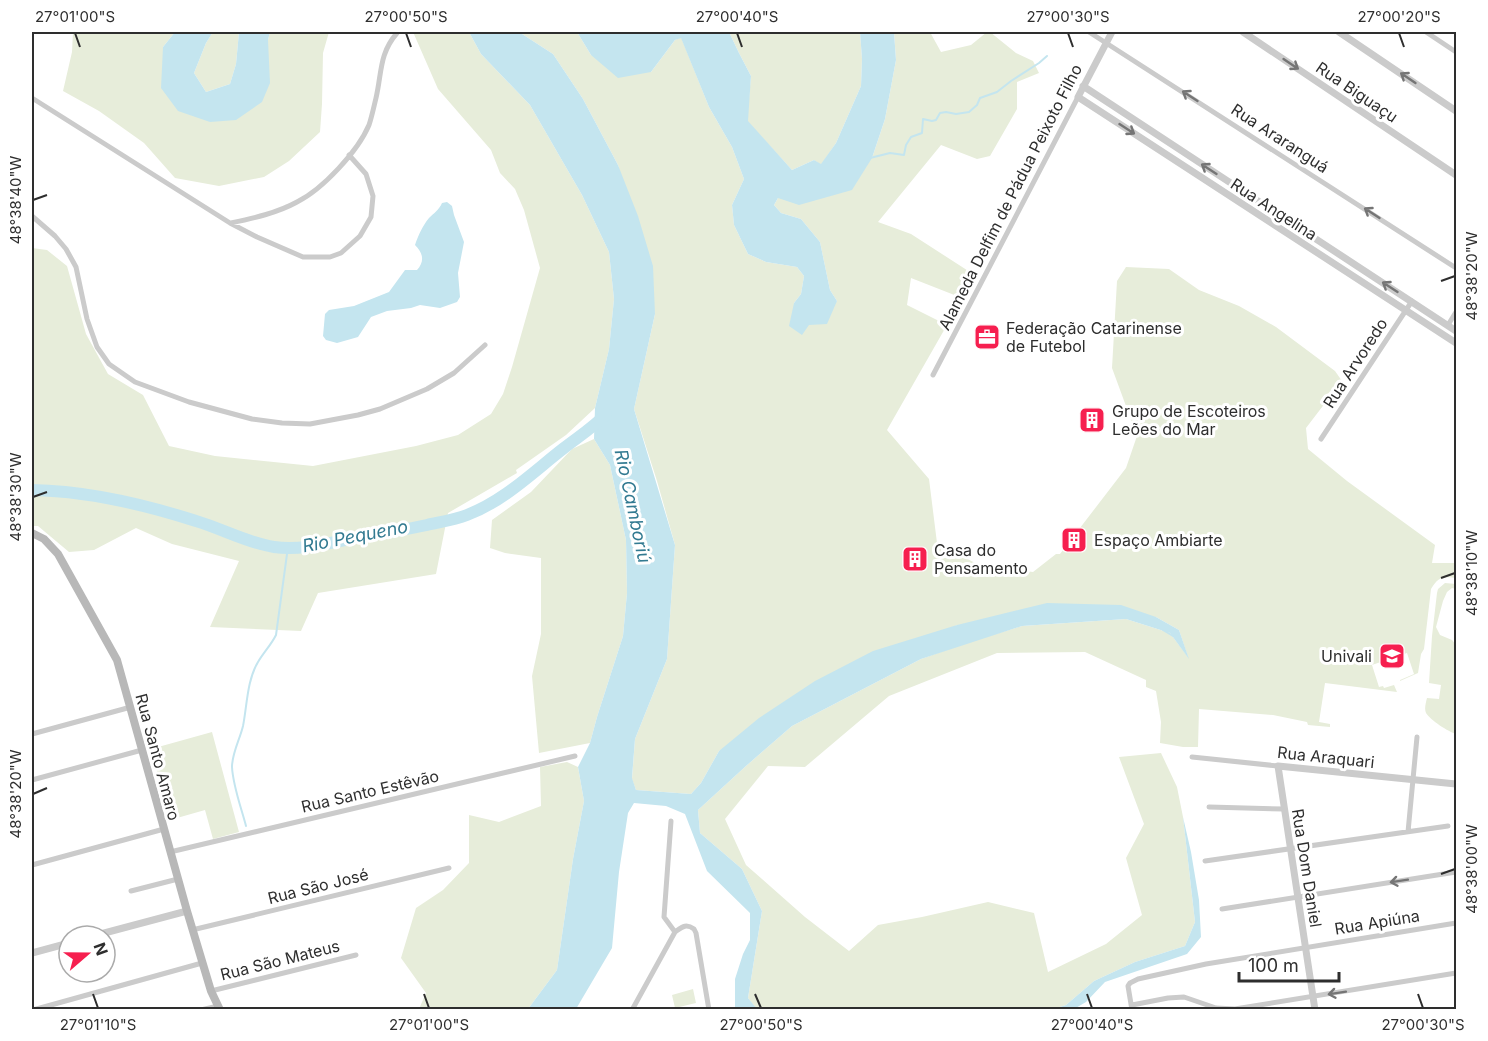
<svg xmlns="http://www.w3.org/2000/svg" width="1488" height="1041" viewBox="0 0 1488 1041" font-family="Inter,sans-serif">
  <rect width="100%" height="100%" fill="#fff"/>
  <path fill="#e7edda" d="M73,32h102l-12,15 47,75 58,-82 2,-8h59l-6,21 -1,51 -2,28 -31,29 -25,16 -45,9 -44,-8 -31,-35 -45,-32 -36,-20 9,-39z
    M213,32h26l-3,32 -6,20 -24,8 -12,-19 12,-30z
    M413,32h56l12,22 49,51 52,90 27,57 5,47 -5,50 -14,59 -29,27 -50,35 1,3 -69,40 -12,61 -118,19 -17,38 -91,-4 29,-66 -67,-17 -36,-16 -42,22 -25,2 -31,-26h-6v-278l15,2 20,16 19,68 22,40 35,21 26,51 46,10 98,10 103,-20 42,-11 33,-21 12,-20 9,-27 28,-99 -16,-58 -9,-21 -15,-16 -9,-23 -53,-61z
    M519,32h58l14,23 60,17 24,-32 6,-3 28,70 23,40 12,32 -12,26 2,20 14,29 18,8 31,5 7,9 -3,18 -7,9 15,22 28,-24 -7,-11 -10,-48 -19,-23 -20,-6 -7,-8 4,-7 94,-40 13,-39 11,-59 -2,-28h36l11,20 30,-7 16,-13h3l26,21 17,8 6,12 -22,9v27l-27,47 -13,3 -36,-14 -63,77 33,12 62,40 -11,24 -51,-20 -4,27 40,20 -60,105 42,49 8,64 42,22 54,7 23,-18h4l66,-86 11,-32 -25,-68 5,-87 9,-14 43,2 30,21 40,16 37,21 59,44 7,10 -36,47 2,21 39,32 88,64 -3,18h24v15c-13,-2 -18,-1 -25,11l-7,60 -3,5 -3,19 -18,8v-1l14,-6 -7,-21 -35,12 7,22 4,-1 1,2 10,-3 3,7 -72,-9 -6,39 11,2v3l-22,-2 -1,-3 -34,-7 -74,-6 -1,38h-15l-23,-4 1,-21 -5,-31 -10,-4v-7l-61,-28 -88,1 -108,43 -84,71 -37,-1 -43,53 21,46 59,52 44,34 29,-26 44,-8 66,-15 46,11 14,59 58,-28 36,-29 -16,-57 18,-34 -25,-67 42,-4 16,34 6,30 12,105 -10,24 -50,16 -41,19 -28,24 -12,4 -297,1 -9,-12 14,-87 -20,-42 -42,-36 -2,-23 48,-44 46,-40 129,-67 48,-17 53,-16 104,-7 44,14 18,24 -9,-27 -23,-13 -199,8 -238,126 -18,32 -10,11 -55,-4 -4,-11 3,-40 32,-80 8,-114 -18,-64 -23,-72 21,-95 -37,-149 -35,-66 -30,-45z
    M729,32h131l2,27 -1,27 -25,57 -15,22 -7,-5 -22,10 -45,-49 4,-45 -12,-23z
    M594,439l16,26 16,75 1,53 -4,43 -26,81 -7,26 -51,10 -7,-77 9,-42v-76l-36,-5 -15,-5 2,-28 39,-28 41,-43z
    M1445,583l11,1v5l-4,-1 -5,4 -4,9 -7,26 4,8 12,5 4,5v89c-7,-2 -26,-14 -30,-21 -2,-4 0,-11 1,-15l12,1 2,-14 -12,-2 3,-47 5,-43 1,-4z
    M212,732l27,100 -26,7 -8,-29 -35,10 -19,-71z
    M567,762l11,5 6,34 -11,58 -16,111 -29,39h-109l7,-16 -25,-35 15,-50 27,-18 26,-27v-48l30,7 42,-16 -1,-39z
    M693,989l3,14 -21,5 -3,-13z"/>
  <path fill="#c4e5ef" d="M175,32h38l-7,11 -12,30 12,19 24,-8 6,-20 3,-32h31l-2,8 2,43 -8,19 -26,18 -26,2 -32,-11 -17,-23 2,-41z
    M469,32h50l34,22 30,45 35,66 20,51 15,50 2,48 -21,95 41,136 -8,114 -32,80 -3,39 4,12 55,4 10,-11 18,-32 40,-33 56,-37 58,-30 84,-26 90,-22 74,2 35,12 23,13 10,29 -19,-26 -44,-14 -104,7 -101,33 -129,67 -46,40 -48,44 2,23 42,36 20,42 -14,87 9,11h-21l-1,-1v-29l8,-25 7,-14v-27l-43,-42 -22,-57 -19,-8 -32,-3 -6,10 -9,59 -7,76 -36,61h-48l29,-39 16,-111 11,-58 -6,-34 12,-24 7,-26 26,-81 4,-43 -1,-53 -16,-75 -16,-26 1,-31 14,-59 5,-50 -5,-47 -27,-57 -52,-90 -49,-51z
    M577,32h152l10,21 12,23 -3,45 44,49 22,-10 7,4 15,-21 25,-57 1,-27 -2,-27h34l2,28 -11,59 -13,39 -20,32 -53,15 -21,-7 -4,7 7,8 20,6 19,23 10,48 7,11 -10,23 -18,1 -7,10 -13,-9 5,-23 7,-9 3,-18 -7,-9 -31,-5 -18,-8 -14,-29 -2,-20 12,-26 -12,-32 -23,-40 -28,-69 -6,2 -24,32 -33,6 -27,-23z
    M447,202l5,4 2,9 10,27 -6,31 2,24 -3,5 -17,6 -20,-3 -9,3 -24,3 -16,6 -13,20 -21,6 -11,-3 -3,-4 2,-22 4,-4 25,-4 35,-14 16,-22h12c8,-9 6,-17 -2,-25 3,-9 8,-20 14,-27 5,-5 10,-8 13,-15z
    M1183,817l8,35 8,48 2,37 -14,17 -82,28 -19,20 -12,7h-20l12,-4 28,-24 41,-19 50,-16 10,-24z"/>
  <g fill="none" stroke-linecap="round" stroke-linejoin="round">
    <path stroke="#c4e5ef" stroke-width="2" d="M870,158l20,-5 14,2 2,-10 5,-8 11,-4 1,-14 9,2 4,-1 4,-7 6,-1 10,2 13,-2 8,-7 3,-7 17,-6 14,-11 28,-18 8,-7
      M1163,630l10,6
      M246,826c-5,-19 -13,-40 -14,-59 0,-14 8,-28 11,-41 4,-20 4,-46 15,-64 6,-10 13,-17 18,-27l11,-81 3,-6"/>
    <path stroke="#c4e5ef" stroke-width="12" d="M32,490c56,1 111,14 164,31 27,8 51,22 78,26 27,4 55,-4 81,-9 24,-4 48,-8 72,-13 13,-3 27,-5 40,-10 37,-14 66,-43 97,-67 14,-11 30,-21 42,-34"/>
    <path stroke="#cbcbcb" stroke-width="5" d="M1089,32l367,236
      M1426,32l30,20
      M32,98l198,125 27,14 46,20h27l11,-4 19,-17 11,-19 2,-21 -7,-22 -17,-19
      M32,216l23,20 11,13 10,18 11,52 10,28 12,17 26,18 54,20 63,17 30,4 28,1 48,-9 22,-6 47,-20 27,-16 31,-28
      M231,223c23,-5 46,-10 66,-21 26,-13 61,-51 72,-77 3,-9 5,-19 7,-27 6,-26 3,-44 21,-65
      M1448,325l8,-13
      M933,375l145,-278
      M1321,439l91,-138
      M32,734l99,-27
      M1192,757l86,9
      M32,780l110,-30
      M1209,807l75,2
      M671,821l-7,96 11,15
      M1408,832l9,-95
      M170,852l405,-96
      M1205,861l243,-35
      M32,865l132,-36
      M131,891l47,-12
      M1222,909l234,-37
      M192,930l257,-62
      M211,991l145,-36
      M1132,1005l36,-7 16,-1 32,11 19,1 221,-36
      M33,1010l169,-47
      M201,1010l17,-4
      M632,1010l43,-78c7,-5 11,-9 19,-3l2,4 13,77
      M1132,1010l-4,-24 2,-3 8,-4 68,-15 250,-41"/>
    <path stroke="#cbcbcb" stroke-width="7" d="M1112,32l-34,65 378,246
      M1243,32l213,143
      M1339,32l117,79
      M1083,86l373,245
      M93,936l94,-25
      M32,953l37,-10
      M1315,1010l-37,-244 178,18"/>
    <path stroke="#b8b8b8" stroke-width="8" d="M32,533l12,6 14,15 59,106 70,251 24,80 9,19"/>
  </g>
  <defs><path id="oneway-shaft" d="M-6 0H5M1.5-3L5.5 0L1.5 3" fill="none" stroke-width="1.6" stroke-linecap="round" stroke-linejoin="round" transform="scale(1.5)"/></defs>
  <g stroke="#757575">
    <use href="#oneway-shaft" transform="translate(1291 64) rotate(34)"/>
    <use href="#oneway-shaft" transform="translate(1408 78) rotate(-146)"/>
    <use href="#oneway-shaft" transform="translate(1190 96) rotate(-147)"/>
    <use href="#oneway-shaft" transform="translate(1127 129) rotate(33)"/>
    <use href="#oneway-shaft" transform="translate(1209 169) rotate(-147)"/>
    <use href="#oneway-shaft" transform="translate(1372 213) rotate(-147)"/>
    <use href="#oneway-shaft" transform="translate(1390 287) rotate(-147)"/>
    <use href="#oneway-shaft" transform="translate(1399 881) rotate(171)"/>
    <use href="#oneway-shaft" transform="translate(1337 993) rotate(171)"/>
  </g>
  <path fill="none" stroke="#2e2e2e" stroke-width="2" d="M75,33l5,14M406,33l5,14M737,33l5,14M1068,33l5,14M1399,33l5,14M33,200l14,-5M1441,281l14,-5M33,497l14,-5M1441,578l14,-5M33,794l14,-6M1441,874l14,-5M93,994l5,14M424,994l5,14M755,994l6,14M1087,994l5,14M1418,994l5,14"/>
  <defs>
    <g id="office-square" transform="scale(1.35)"><rect x="-9" y="-9" width="18" height="18" rx="4" fill="#f61f4f" stroke="#fff"/><path d="M-6-3h4V-5.5h4V-3h4V5H-6ZM-1-4.5V-3h2v-1.5ZM-6 0V1H6V0Z" fill="#fff"/></g>
    <g id="building-square" transform="scale(1.35)"><rect x="-9" y="-9" width="18" height="18" rx="4" fill="#f61f4f" stroke="#fff"/><path d="M-4-6H4V6H1V3H-1V6H-4ZM-2.5-4.3h1.7v1.8h-1.7ZM.8-4.3h1.7v1.8H.8ZM-2.5-1h1.7V.8h-1.7ZM.8-1h1.7V.8H.8Z" fill="#fff"/></g>
    <g id="university-square" transform="scale(1.35)"><rect x="-9" y="-9" width="18" height="18" rx="4" fill="#f61f4f" stroke="#fff"/><path d="M0-5L7-2L0 1L-7-2ZM-4 1L0 2.5L4 1V4Q0 6-4 4Z" fill="#fff"/></g>
  </defs>
  <g fill-rule="evenodd">
    <use href="#office-square" x="987" y="337"/>
    <use href="#building-square" x="1092" y="420"/>
    <use href="#building-square" x="1074" y="540"/>
    <use href="#building-square" x="915" y="559"/>
    <use href="#university-square" x="1392" y="656"/>
  </g>
  <g text-anchor="middle" dominant-baseline="central" stroke-width="6" stroke-linejoin="round" paint-order="stroke">
    <g font-size="16" fill="#2e2e2e" stroke="#fff">
      <text transform="translate(1357 92) rotate(34)">Rua Biguaçu</text>
      <text transform="translate(1280 138) rotate(33)">Rua Araranguá</text>
      <text transform="translate(1010 197) rotate(-63)">Alameda Delfim de Pádua Peixoto Filho</text>
      <text transform="translate(1274 209) rotate(33)">Rua Angelina</text>
      <text transform="translate(1355 363) rotate(-57)">Rua Arvoredo</text>
      <text transform="translate(158 757) rotate(75)">Rua Santo Amaro</text>
      <text transform="translate(1326 757) rotate(6)">Rua Araquari</text>
      <text transform="translate(370 791) rotate(-13)">Rua Santo Estêvão</text>
      <text transform="translate(1307 868) rotate(81)">Rua Dom Daniel</text>
      <text transform="translate(318 886) rotate(-14)">Rua São José</text>
      <text transform="translate(1377 922) rotate(-9)">Rua Apiúna</text>
      <text transform="translate(280 960) rotate(-14)">Rua São Mateus</text>
    </g>
    <g font-size="16" fill="#2e2e2e" stroke="#fff" text-anchor="start">
      <text x="1006" y="328">Federação Catarinense<tspan x="1006" dy="18">de Futebol</tspan></text>
      <text x="1112" y="411">Grupo de Escoteiros<tspan x="1112" dy="18">Leões do Mar</tspan></text>
      <text x="1094" y="540">Espaço Ambiarte</text>
      <text x="934" y="550">Casa do<tspan x="934" dy="18">Pensamento</tspan></text>
      <text x="1372" y="656" text-anchor="end">Univali</text>
    </g>
    <g font-size="18" font-style="italic" fill="#327a91" stroke="#fff">
      <text transform="translate(633 506) rotate(78)">Rio Camboriú</text>
      <text transform="translate(355 536) rotate(-11)">Rio Pequeno</text>
    </g>
  </g>
  <rect width="1488" height="1041" fill="none" stroke="#ffffff" stroke-width="66"/>
  <g transform="translate(87 954) rotate(70)"><circle r="28" fill="#ffffff" stroke="#ababab" stroke-width="1.5"/>
  <path d="M0-4.5L10 22L0 15L-10 22Z" fill="#f61f4f"/>
  <text y="-9" font-size="16" font-weight="bold" text-anchor="middle" fill="#2e2e2e">N</text>
  </g>
  <path d="M1239 972v9h100v-9" fill="none" stroke="#2e2e2e" stroke-width="3"/>
  <text x="1248" y="972" font-size="18" fill="#2e2e2e" stroke="#ffffff" stroke-width="4.5" paint-order="stroke">100 m</text>
  <rect x="33" y="33" width="1422" height="975" fill="none" stroke="#2e2e2e" stroke-width="2"/>
  <g font-size="15" text-anchor="middle" fill="#2e2e2e">
    <text x="75" y="22">27°01'00"S</text>
    <text x="406" y="22">27°00'50"S</text>
    <text x="737" y="22">27°00'40"S</text>
    <text x="1068" y="22">27°00'30"S</text>
    <text x="1399" y="22">27°00'20"S</text>
    <text transform="translate(16 200) rotate(-90)" y="5">48°38'40"W</text>
    <text transform="translate(1472 276) rotate(-90)" y="5">48°38'20"W</text>
    <text transform="translate(16 497) rotate(-90)" y="5">48°38'30"W</text>
    <text transform="translate(1472 573) rotate(-90)" y="5">48°38'10"W</text>
    <text transform="translate(16 794) rotate(-90)" y="5">48°38'20"W</text>
    <text transform="translate(1472 869) rotate(-90)" y="5">48°38'00"W</text>
    <text x="98" y="1030">27°01'10"S</text>
    <text x="429" y="1030">27°01'00"S</text>
    <text x="761" y="1030">27°00'50"S</text>
    <text x="1092" y="1030">27°00'40"S</text>
    <text x="1423" y="1030">27°00'30"S</text>
  </g>
</svg>
